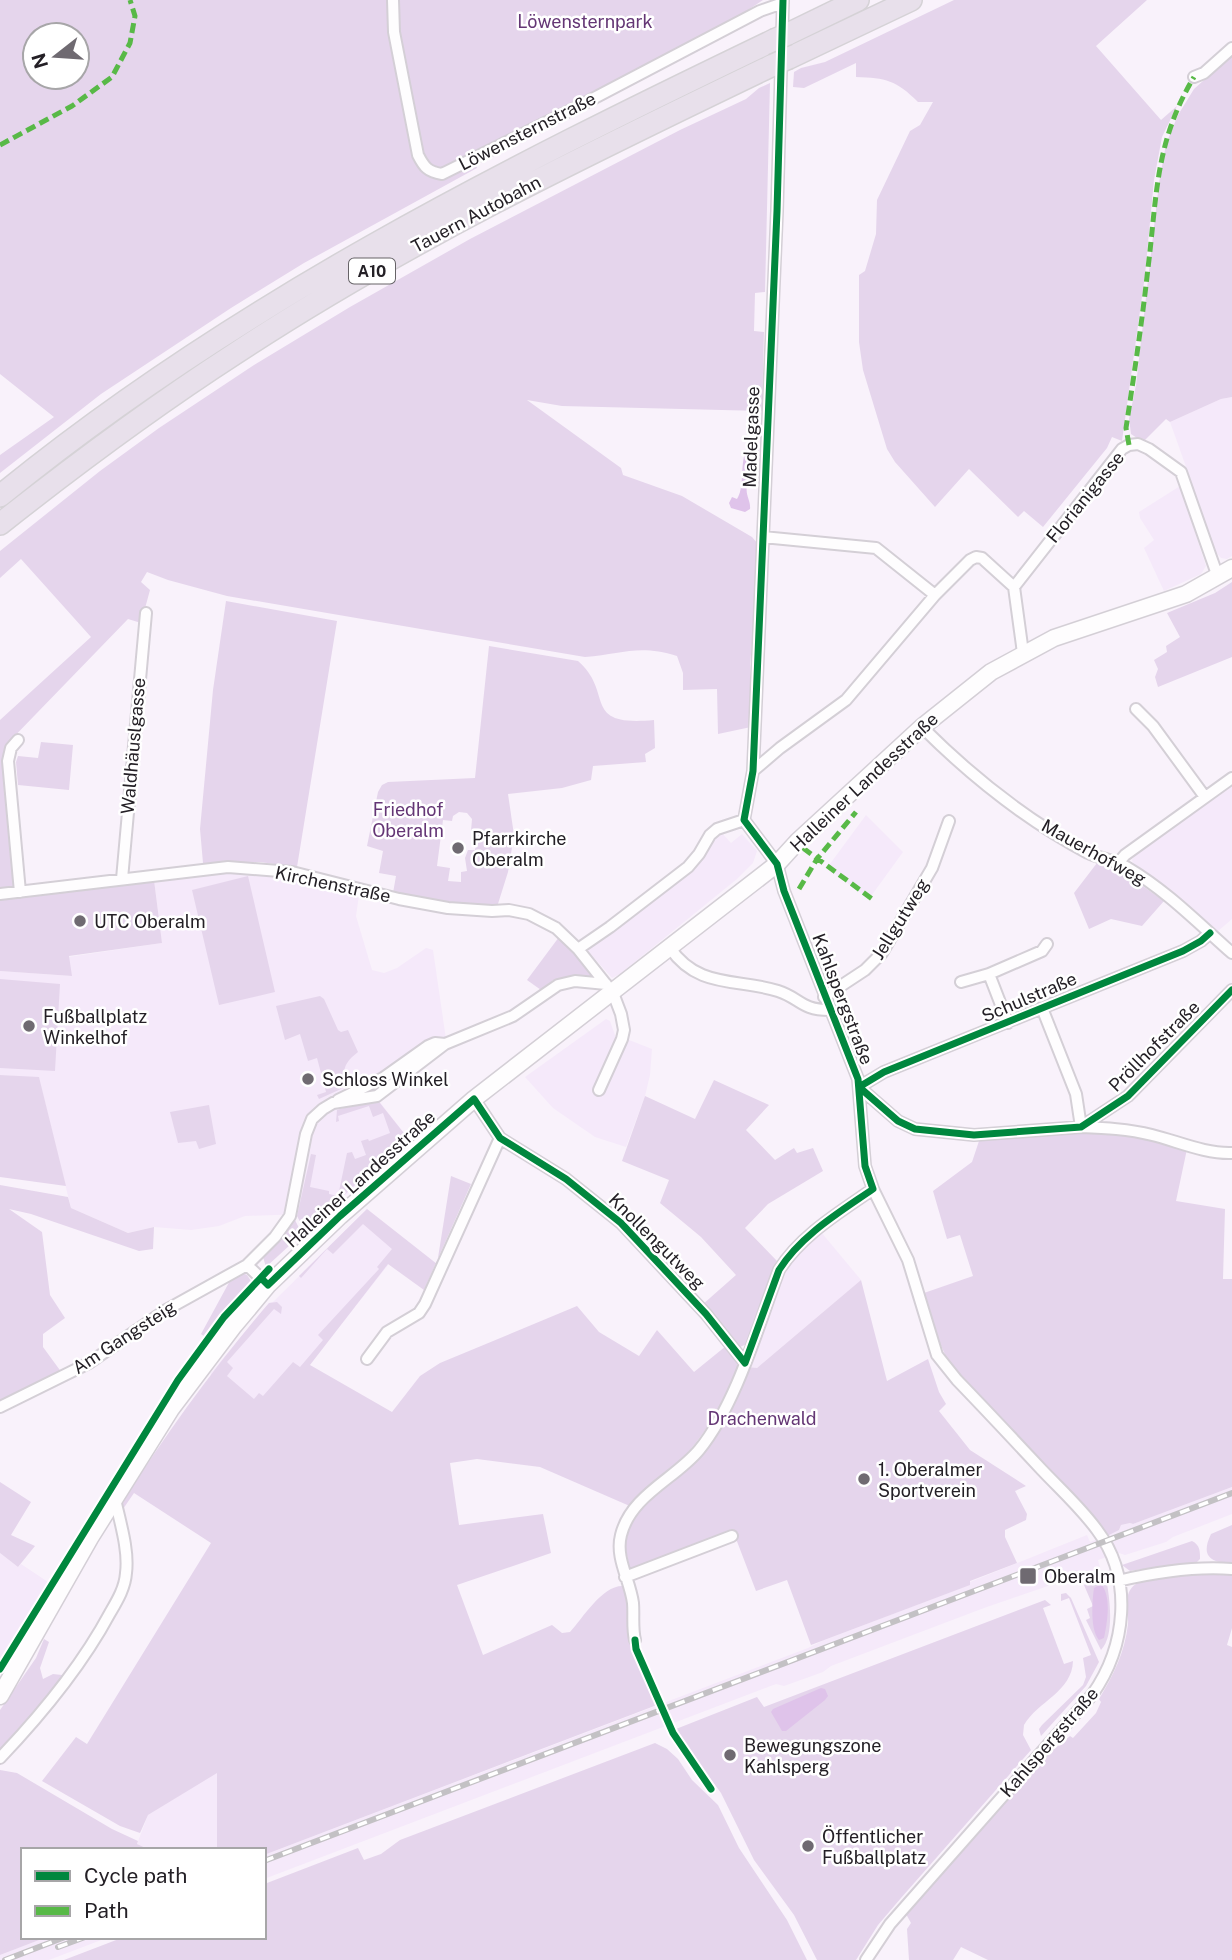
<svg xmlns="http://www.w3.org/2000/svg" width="1232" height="1960" viewBox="0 0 1232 1960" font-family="'Public Sans',sans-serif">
  <rect width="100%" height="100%" fill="#f9f2fb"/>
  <path fill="#f5e9fa" d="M1232,397v159l-5,3 -6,-1 -9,-10 -23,-73 -19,-53 51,-23z
    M1180,486l26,80 -5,8 -37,17 -20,-43 10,-8 -14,-22 -1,-6z
    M1232,784v135l-15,13 -83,-67 -2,-5 5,-8z
    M866,815l37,37 -34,47 -42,-31z
    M721,832l10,11 11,-9 15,17 -4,12 -16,16 -117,95 -8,4 -25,-28 59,-48z
    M231,873l60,6 68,16 -3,21 16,54 12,3 13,-5 29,-20 7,2 13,89 -74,53 35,45 -27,23 -33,34 -44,20 -58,2 -26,10 -28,4 -37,-3 -26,6 -57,-25 -32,-130 -39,-3v-104l71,5 -3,-19 94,-14 -8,-63z
    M606,1019l4,2 6,17 -1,9 -15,25 -5,15 29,-49 28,11 -2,26 -5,21 -19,51 -31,-10 -42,-29 -28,-31z
    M367,1209l40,32 -97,123 -55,43 -45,-33 59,-71 4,-1z
    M821,1232l40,48 -104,88 -9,-1 30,-84 9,-16z
    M1232,1487v27l-59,23 -7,5 -41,13 -6,-2 -21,7 2,8 -116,40 -153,58 -8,6 -39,14 -8,-2 -512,195v-24l544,-207 14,-7 147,-56 1,-3 117,-47 3,7 29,-12 2,-5 9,-2 3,1z
    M0,1553l18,14 3,-3 27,18 -48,81z
    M217,1772v78h-67l-13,-6 11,-29z
    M47,1937h62l-60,23h-49v-5z"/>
  <path fill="#e5d5ec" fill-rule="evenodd" d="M0,0h391l26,159c14,32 34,16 59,5l1,4 -173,95 -73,45 -130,86 -101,79v-18l54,-38 -54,-43zM35,35h42v42h-42z
    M397,0h366l-33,22 -179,92 -93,47 -22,8 -12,-10 -27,-135z
    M954,0h193l-51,46 65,74 16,-14 -15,31 -8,43 -9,95 -23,166 -10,-4 -5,11 -64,79 -19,-16 -6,6 -49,-48 -34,38 -40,-45 -8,-13 -24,-79 -4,-28v-67l6,-4 11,-37 1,-34 33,-69 10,-6 13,-23h-15c-22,-22 -32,-24 -62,-25v-14l-52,25 -11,-1 1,-15 7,-4 24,-6z
    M1232,55v342l-11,2 -51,23 -4,-3 -23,23 -12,-8 -2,-15 7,-34 23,-202 7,-39 12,-29 16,-26z
    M770,83l-5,209 -10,1 -1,38 10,1 -2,79 -200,-5 -35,-6 94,68 2,7 59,21 70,41 6,7 -4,80 -4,40 1,63 -33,7 -1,-45 -34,1v-17l-6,-17c-38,-12 -55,-2 -92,1l-358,-61 -59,-16 -21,-8 -6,10 9,8 -9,33 -13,-4 -123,127 11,140 -16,4v-170l91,-83 -70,-78 -21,19v-27l100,-80 59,-43 95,-63 96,-58 120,-68 210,-109 66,-31 13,-11z
    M1232,582v75l-74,30 -3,-10 3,-8 -4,-9 13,-8 -1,-6 14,-9 -13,-24 48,-20z
    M226,601l111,20 -40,246 -37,-5 -57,1 -3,-34 13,-139z
    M489,646l89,15c37,32 2,66 76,59l1,28 -10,6 1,8 -53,4 -2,14 -29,8 -54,6 6,41 -6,37 -11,35 -75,-8 -29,-6 3,-17 -17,-3 4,-22 -16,-5 11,-54 4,-7 6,-3 87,-4zM459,812l8,1 5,6 -1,12 7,1 -3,18h-7l-3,8 2,13 -6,1v10l-13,-1 2,-13 -13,-2 6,-46 9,1 1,-5z
    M41,742l32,3 -4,45 -51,-5 -2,-23 2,-6 20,2z
    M1097,863l40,19 27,19 -22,25 -31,-7 -22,10 -15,-36z
    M248,876l27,116 -56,13 -27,-115z
    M154,880l8,63 -93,13 3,20 -72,-5v-72z
    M559,937l31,32 1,6 -3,3 -35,2 -12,10 -14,-10z
    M0,979l60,5 -5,87 -55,-3z
    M320,996l4,3 14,31 3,2 7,-2 10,22c-19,15 -11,18 -17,37l-22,10 -2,-4 9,-3 -9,-34 -9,3 -8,-27 -15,6 -9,-34z
    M0,1075l39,2 27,109 -66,-9z
    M714,1080l55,25 -23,25 29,30 19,-12 3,5 16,-5 10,23 -55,33 -23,24 32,33 -27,77 -3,6 -7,3 -38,-42 34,-30 -35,-38 -41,-34 9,-23 -47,-19 23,-65 50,23z
    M376,1098l31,39 -102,94 -8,-15 14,-62 5,1 -6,32 19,4v3l9,2 9,-43 5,-1 3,7 11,-4 -5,-14 7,-2 1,2 21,-8 -7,-20 -10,4 -4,-11 -31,10 1,5 -3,1 1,-12z
    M209,1105l7,39 -17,5 -3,-8 -18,2 -8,-31z
    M1085,1131l61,7 41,11 -11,52 49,8 -2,70h9v208l-99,37 -3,-1 -9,2 -2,5 -12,6 -9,-13 -41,-46 -109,-116 -10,-22 -14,-46 49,-17 -13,-41 -13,4 -14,-48 39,-29 7,-21z
    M451,1176l20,8 -47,106 -36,-26 -78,101 82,47 28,-36 20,-13 137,-57 22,26 40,24 18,-26 37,42 32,-26 12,19c-2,13 -9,23 -15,35 -25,48 -51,71 -91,107l-92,-40 -63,-8 -27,4 9,62 84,-11 8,39 -94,32 26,70 69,-30 10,8 8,-1c13,-14 33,-48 54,-46l5,25 3,32 25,62 -393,150v-5h-47v-77l-69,42 -8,18 -20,-7 -78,-45 34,-44 11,7 124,-201 -77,-50 -11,16v-8c45,-70 92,-135 146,-198l8,-1 5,5 -1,7 -7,-5 -47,53 6,6 -6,8 27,23 5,-6 4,3 30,-34 7,5 23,-27 -5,-5 61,-66 -2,-2 15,-18 -29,-25 -30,30 -6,-5 -26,29 -2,-2 68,-67 70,55z
    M0,1185l68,12 3,11 57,25 26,-6 -1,22 -14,2 -108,-37 -22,-5 33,23 8,63 15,23 -22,16v13l19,26 -62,30z
    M295,1220l7,14 -36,33 -3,-10z
    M241,1272l6,3 4,6 -46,56 -4,-3 31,-57z
    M861,1280l26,101 41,-22 11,33 7,12 -7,7 31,39 56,36 -11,5 12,23 -1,6 -21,10v7l12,26 -47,18v4l-159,60 -24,-65 -31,11 -23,-60 -103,38 -5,-23 4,-18 11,-19 89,-98 19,-44 9,1z
    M0,1482l31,20 -20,33 24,11 -17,21 -18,-14z
    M1232,1525v39c-21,-2 -32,-7 -21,-30z
    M1192,1541c8,4 8,10 8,18l-3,3 -61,8 -6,1 -8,-6z
    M1215,1572l17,2v54l-5,17 5,2v313h-244l-27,-13 -8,13h-44l-2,-31 4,-6 -5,-9 141,-159 23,-19 3,2 23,-25 5,-11 -2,-3c14,-23 26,-47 29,-75 1,-13 -6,-31 8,-40 18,-12 58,-10 79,-12z
    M1105,1573c4,19 11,62 -4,77l-15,-30 4,-2 -3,-9 6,-3 -9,-21z
    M1066,1593l5,5 28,64 -13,24 -45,50 -2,-7 3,-4 41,-40 3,-8 -3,-19 8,-3 -22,-57 -8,3v-7z
    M1045,1600l6,5 -8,3 21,56 9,-3c-1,31 -35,40 -49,64l-1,10 8,15 -130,148 -23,27 -22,35h-39l-23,-45 -40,-55 -33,-67 -40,-54 -5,-10 81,-32 7,10z
    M44,1639l5,3 -9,26 3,11 10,-5 9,1v5l-25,31 -37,40v-41l36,-52z
    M655,1743l12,6 11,10 14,21 26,25 21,43 48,72 20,40h-743l60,-23h140v-52l3,-2 91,-35 6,12 17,-6 19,-14z
    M0,1770l17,3 95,56 26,12 -1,3 13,6h-127v87h24l-47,18z"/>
  <path fill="#dfc3ea" d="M754,441l5,6 -1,9 -5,9v16l-6,5c-2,9 4,15 3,23l-5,3 -14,-4 -2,-5 3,-6 5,2c10,-15 -1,-47 17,-58z
    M1101,1584c11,13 6,39 3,54l-5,2c-9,-10 -7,-38 -5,-52z
    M821,1688l4,1 3,7 -3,4 -39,31h-4l-11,-19 2,-3z"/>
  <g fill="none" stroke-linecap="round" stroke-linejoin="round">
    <g stroke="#d4cfd6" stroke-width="14">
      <path id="street" d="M393,0l1,32 24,123c6,12 10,17 24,19l137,-68 181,-95 23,-8
        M783,0l-6,211 -24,560 -9,49 33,44 7,27 74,188 7,87 8,23 35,71 29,95 20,25c29,30 57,60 85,90 19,20 39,38 55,60 37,49 29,117 -5,165l-202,229 -24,36
        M1194,77l10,-4 28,-25
        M763,537l113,11 59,47 35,-35 6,-3 6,1 32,29 9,66
        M1014,587l108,-138 7,-4 9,-1 11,5 32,23 37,105
        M1136,709l17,17 52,71
        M922,727c49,49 104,93 166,126 13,6 28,7 40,15 39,23 71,56 104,85
        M18,740l-7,8 -3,13 12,131
        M753,771l27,-23 66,-48 89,-105
        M1118,863l7,-8 107,-77
        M122,879l24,-266
        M0,894l228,-27 64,5 107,27 49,9 44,3 17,-1 20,4 27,14 22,21 35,44 8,21 3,16 -2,9 -23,51
        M670,948c28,41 67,30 108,43 22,7 23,19 51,19
        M578,949l32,-22 78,-60 11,-13 11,-19 7,-6 27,-9
        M989,974l19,49
        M961,982l28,-8 53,-23 5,-7
        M824,997l41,-27 17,-17 50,-85 17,-47
        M1042,1008l34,86 5,33c24,1 47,2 71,8 25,6 53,19 80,18
        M859,1087l39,34 17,8 59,6 107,-8 47,-31 104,-106
        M859,1087l25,-15 299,-121 18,-10 9,-8
        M474,1099l26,39 66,41 55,44 85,91 39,49
        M338,1100l45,-22 45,-32 7,-3 10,1
        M268,1285l-21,-20 28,-28 15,-21 16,-82 6,-15 11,-10 10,-6 44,-7 68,-52 68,-28 45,-31 17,-4 31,3
        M367,1359l20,-27 32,-19 6,-9 75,-166
        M0,1407l89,-44 77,-53 81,-45
        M625,1577l107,-41
        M1118,1581c38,-9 75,-15 114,-12
        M635,1640c-3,-12 -1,-25 -2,-37 -3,-23 -18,-45 -12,-68 10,-40 54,-56 78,-85 38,-47 59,-124 80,-180 22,-35 61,-58 94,-81
        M0,1758c42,-44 81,-91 110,-145 7,-12 15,-25 16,-40 3,-23 -6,-51 -11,-74"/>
    </g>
    <g stroke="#d4cfd6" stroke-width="19">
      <path id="secondary" d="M0,1696l90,-158 81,-129 62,-82 35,-42 72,-69 134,-117 303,-235 21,-23 124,-114 69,-55 63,-34 132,-44 46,-26"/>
    </g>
    <g stroke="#d5d2d6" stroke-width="24">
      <path id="highway" d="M788,34l70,-34
        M789,58l122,-58
        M0,496c233,-191 504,-326 774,-456
        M0,524c76,-60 154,-118 236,-171 170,-112 354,-200 537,-288"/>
    </g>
    <use href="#street" stroke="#fefdfe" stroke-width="10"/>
    <use href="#secondary" stroke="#fefdfe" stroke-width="16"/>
    <use href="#highway" stroke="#e8e0eb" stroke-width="21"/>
    <g stroke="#c3c1c4" stroke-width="6">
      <path id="rail" d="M264,1861l968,-368
        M58,1947l27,-10
        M5,1960l60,-23"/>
    </g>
    <use href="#rail" stroke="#fff" stroke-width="3.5" stroke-dasharray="10" stroke-linecap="butt"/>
    <g stroke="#d5d2d6" stroke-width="24" stroke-linecap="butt">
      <path id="highway-bridge" d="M774,40l14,-6
        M773,65l16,-7"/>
    </g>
    <use href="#highway-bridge" stroke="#e8e0eb" stroke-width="21"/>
    <path stroke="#58b947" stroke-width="5" stroke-dasharray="10 5" stroke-linecap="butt" d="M0,145l72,-39 40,-29 18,-34 5,-27 -5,-16
      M1129,445l-3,-17c8,-53 16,-106 22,-160 9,-72 7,-126 46,-191
      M803,848l72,53
      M799,889l18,-30 39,-47"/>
    <g stroke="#fff" stroke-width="11">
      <path id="cycleway" d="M859,1087l39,34 17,8 59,6 107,-8 47,-31 104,-106
        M859,1087l25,-15 299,-121 18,-10 9,-8
        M261,1278l7,7 72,-69 134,-117 26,39 66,41 55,44 85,91 39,49 34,-93c22,-35 61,-58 94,-81l-8,-23 -7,-87 -74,-188 -7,-27 -33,-44 9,-49 24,-560 6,-211
        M635,1640l1,9 37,84 38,56
        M0,1669l178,-289 46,-63 45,-48"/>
    </g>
    <use href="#cycleway" stroke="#00873e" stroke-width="7"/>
  </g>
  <g fill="#6f6a71" stroke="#fff" stroke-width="2.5">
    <circle cx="458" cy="848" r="7"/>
    <circle cx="80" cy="921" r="7"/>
    <circle cx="29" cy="1026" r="7"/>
    <circle cx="308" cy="1079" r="7"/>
    <circle cx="864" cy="1479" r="7"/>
    <rect x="1019" y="1567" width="18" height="18" rx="3.5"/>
    <circle cx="730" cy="1755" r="7"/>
    <circle cx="808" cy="1846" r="7"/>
  </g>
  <g text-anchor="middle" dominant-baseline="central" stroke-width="5" stroke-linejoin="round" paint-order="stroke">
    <rect fill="#fff" stroke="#666367" stroke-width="2" x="349" y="258.5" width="46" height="25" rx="5"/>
    <g font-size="16" font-weight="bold" fill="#242026">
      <text x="372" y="271">A10</text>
    </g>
    <g font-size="18" fill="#643675" stroke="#fff">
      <text x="585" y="21">Löwensternpark</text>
      <text x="408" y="809">Friedhof<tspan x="408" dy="21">Oberalm</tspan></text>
      <text x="762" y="1418">Drachenwald</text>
    </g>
    <g font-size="18" fill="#242026" stroke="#fff">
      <text transform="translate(527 131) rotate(-27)">Löwensternstraße</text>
      <text transform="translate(476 214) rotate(-28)">Tauern Autobahn</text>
      <text transform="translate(751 437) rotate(-88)">Madelgasse</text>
      <text transform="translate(1085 497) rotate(-51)">Florianigasse</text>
      <text transform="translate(133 746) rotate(-85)">Waldhäuslgasse</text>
      <text transform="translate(864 782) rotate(-43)">Halleiner Landesstraße</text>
      <text transform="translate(1094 852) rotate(29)">Mauerhofweg</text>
      <text transform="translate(333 884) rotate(12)">Kirchenstraße</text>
      <text transform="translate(900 919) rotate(-58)">Jellgutweg</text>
      <text transform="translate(1029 997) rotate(-23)">Schulstraße</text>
      <text transform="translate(843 999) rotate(69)">Kahlspergstraße</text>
      <text transform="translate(1154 1046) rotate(-45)">Pröllhofstraße</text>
      <text transform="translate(360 1179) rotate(-42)">Halleiner Landesstraße</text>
      <text transform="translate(657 1241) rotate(45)">Knollengutweg</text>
      <text transform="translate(124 1337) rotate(-33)">Am Gangsteig</text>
      <text transform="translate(1049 1742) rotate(-49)">Kahlspergstraße</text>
    </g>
    <g font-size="18" fill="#242026" stroke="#fff" text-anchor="start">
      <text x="472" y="838">Pfarrkirche<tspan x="472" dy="21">Oberalm</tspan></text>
      <text x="94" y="921">UTC Oberalm</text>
      <text x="43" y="1016">Fußballplatz<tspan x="43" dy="21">Winkelhof</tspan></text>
      <text x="322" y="1079">Schloss Winkel</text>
      <text x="878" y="1469">1. Oberalmer<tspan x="878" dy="21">Sportverein</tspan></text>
      <text x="1044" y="1576">Oberalm</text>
      <text x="744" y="1745">Bewegungszone<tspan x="744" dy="21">Kahlsperg</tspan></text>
      <text x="822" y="1836">Öffentlicher<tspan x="822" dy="21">Fußballplatz</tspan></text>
    </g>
  </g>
  <rect x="21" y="1848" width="245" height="91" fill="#ffffff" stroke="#a7a6a8" stroke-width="2"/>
  <rect x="35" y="1871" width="35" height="10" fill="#00873e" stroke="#a7a6a8" stroke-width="2"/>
  <text x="84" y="1883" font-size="21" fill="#242026">Cycle path</text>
  <rect x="35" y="1906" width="35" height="10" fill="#58b947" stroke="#a7a6a8" stroke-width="2"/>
  <text x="84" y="1918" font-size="21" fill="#242026">Path</text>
  <g transform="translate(56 56) rotate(253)"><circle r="33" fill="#ffffff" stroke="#a7a6a8" stroke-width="2"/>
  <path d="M0-5L12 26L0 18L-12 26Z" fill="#6f6a71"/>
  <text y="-10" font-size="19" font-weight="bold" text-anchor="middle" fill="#242026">N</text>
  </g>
</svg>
